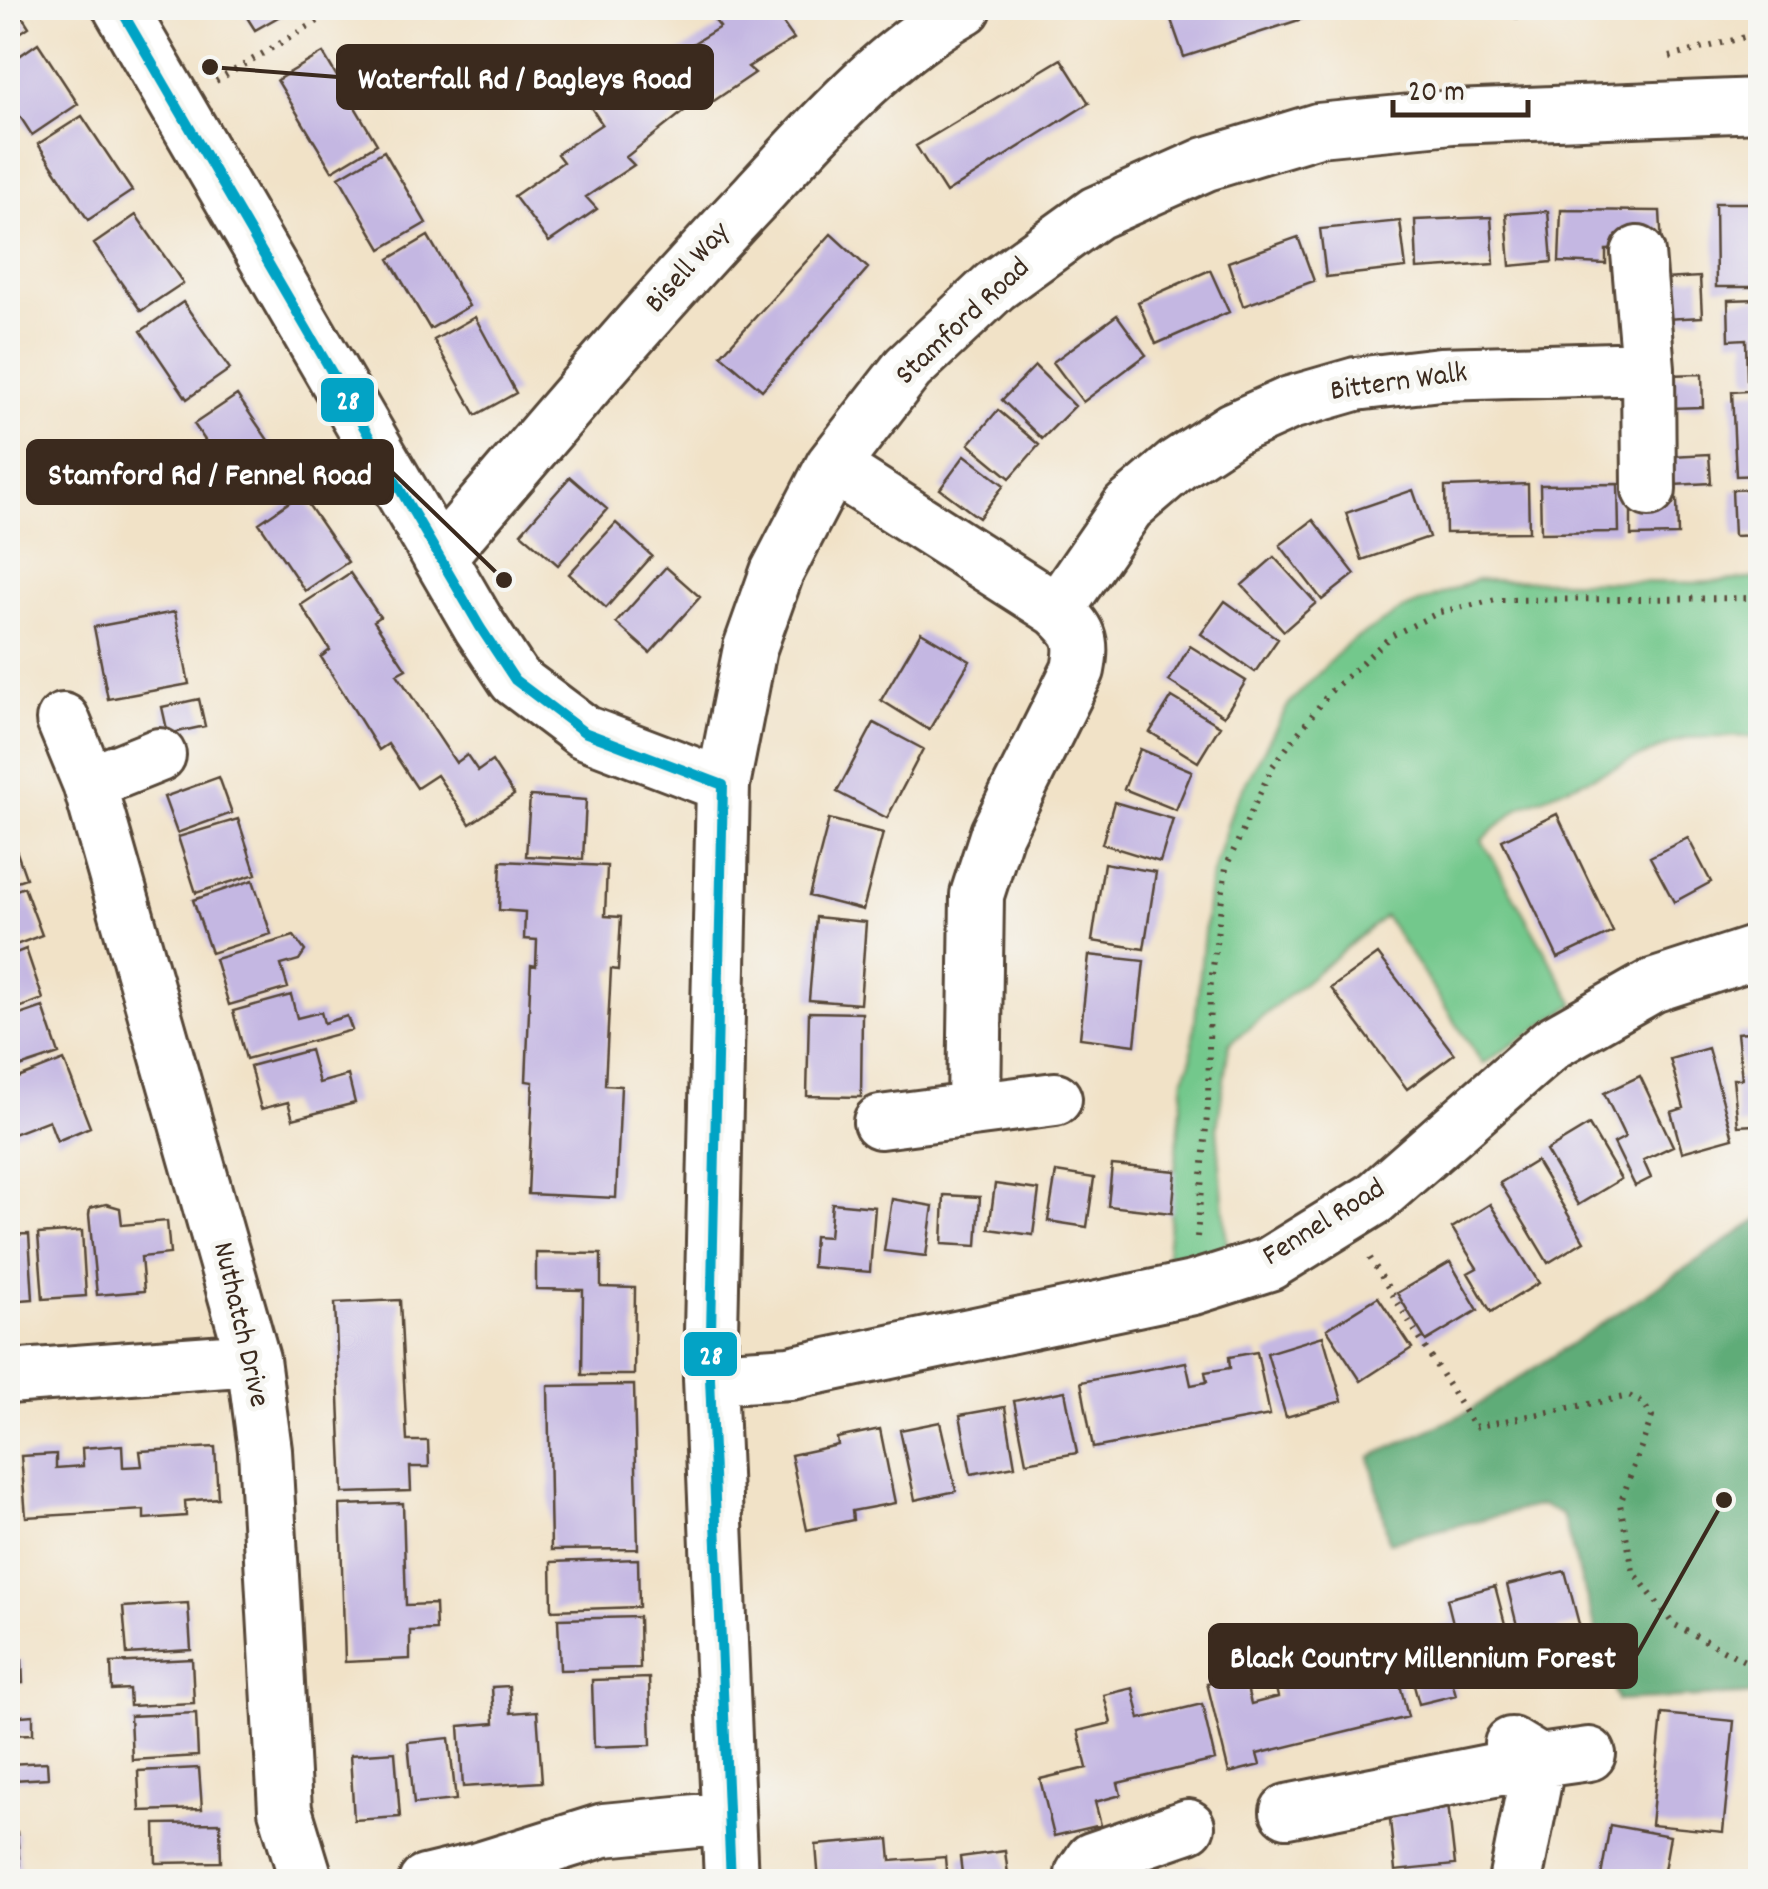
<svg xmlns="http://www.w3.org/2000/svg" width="1768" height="1889" viewBox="0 0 1768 1889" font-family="Dekko,sans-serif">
  <rect width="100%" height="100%" fill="#f6f6f2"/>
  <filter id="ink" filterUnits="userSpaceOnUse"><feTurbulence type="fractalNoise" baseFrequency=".01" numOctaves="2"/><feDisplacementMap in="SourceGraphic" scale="20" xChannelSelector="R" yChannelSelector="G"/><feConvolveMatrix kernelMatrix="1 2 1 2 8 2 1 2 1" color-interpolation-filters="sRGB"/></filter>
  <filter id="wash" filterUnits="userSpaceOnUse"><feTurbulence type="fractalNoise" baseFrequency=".0048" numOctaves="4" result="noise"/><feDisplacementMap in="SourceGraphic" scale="40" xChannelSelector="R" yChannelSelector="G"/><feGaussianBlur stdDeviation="2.25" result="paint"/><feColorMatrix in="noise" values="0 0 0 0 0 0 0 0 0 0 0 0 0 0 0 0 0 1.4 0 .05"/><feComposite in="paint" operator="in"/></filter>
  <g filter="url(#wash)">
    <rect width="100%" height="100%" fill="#f1e2c7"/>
    <path fill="#73c88c" stroke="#577955" stroke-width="2.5" d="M1760,578v158l-75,2 -165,69 -38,33 93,164 -92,60 -98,-148 -156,128 -12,84 10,119 -62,26 19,-196 7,-16 18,-177 25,-80 55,-100 58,-60 55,-34 74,-30 223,3z"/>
    <path fill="#5eac78" stroke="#4c6b4b" stroke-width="2.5" d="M1760,1219v475l-143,7 -55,-186 -21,-10 -152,37 -19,-85 96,-44z"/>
    <g id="blocks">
      <path fill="#c4b7e2" d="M8,8h9l12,19 -21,14z
        M241,8h53l-39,22z
        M729,8h43l22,31 -46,28 7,6 -53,36 -34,-50 52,-32 -7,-9z
        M1187,8h149l-152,49 -15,-43z
        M1516,8h81v10h-81z
        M38,43l40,61 -46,31 -24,-37v-34z
        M323,53l54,91 -45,27 -55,-91z
        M1061,59l28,44 -143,90 -30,-47z
        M659,66l29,42 -62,49 8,8 -48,32 11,12 -48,33 -35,-46 49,-34 -6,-8 45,-30 -10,-15z
        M82,116l50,75 -44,29 -50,-76z
        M384,151l42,72 -45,26 -42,-72z
        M1715,203h45v84h-44z
        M1561,210l99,1 2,37 -56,2v14l-47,-2z
        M1548,211l4,51 -42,4 -4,-52z
        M136,215l47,68 -42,28 -47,-67z
        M1491,217l3,47 -77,5 -2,-49z
        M1400,221l6,47 -80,9 -6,-48z
        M831,234l37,34 -106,122 -41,-35z
        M428,236l41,70 -39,23 -41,-70z
        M1298,237l16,44 -71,25 -15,-44z
        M1210,270l19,42 -73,32 -18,-42z
        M1700,277l2,40 -37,2 -1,-40z
        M1760,299v80h-13l-1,-40 -17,1 -1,-40z
        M183,302l47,67 -43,30 -46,-68z
        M1117,315l29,40 -63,47 -30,-40z
        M475,317l41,76 -40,22 -42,-75z
        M1035,366l40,40 -33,33 -40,-39z
        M1702,374l1,33 -34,1 -2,-33z
        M1760,390v85l-24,1 -4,-84z
        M237,395l46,67 -43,30 -46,-68z
        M998,410l41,35 -29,33 -41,-34z
        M1709,454l2,29 -38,2 -2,-29z
        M965,455l39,30 -25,33 -39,-29z
        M570,477l37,32 -49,56 -37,-32z
        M1528,484l1,48 -83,1 -1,-46z
        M1618,484l1,48 -78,1 -1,-48z
        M1760,489v46l-26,1 -2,-46z
        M1413,490l16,47 -67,23 -16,-47z
        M301,494l47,68 -43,29 -46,-68z
        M1677,499l1,36 -47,1v-36z
        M1313,520l42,54 -33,26 -42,-55z
        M616,523l36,33 -46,52 -37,-34z
        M1274,557l42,46 -32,28 -42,-46z
        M666,567l34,30 -50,56 -34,-30z
        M350,573l30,44 -6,4 32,48 -9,5 59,89 11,-8 11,16 14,-10 22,34 -44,29 -33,-49 -20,13 -29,-44 -9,6 -58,-93 9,-7 -29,-45z
        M1225,601l53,38 -23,33 -54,-38z
        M175,612l14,72 -81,15 -14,-72z
        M921,632l49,29 -41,69 -48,-30z
        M1190,646l56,35 -22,35 -55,-35z
        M1172,697l48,29 -22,36 -48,-30z
        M199,699l6,27 -37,8 -6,-27z
        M874,723l49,26 -36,69 -50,-26z
        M1140,749l52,22 -16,39 -52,-21z
        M219,777l13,36 -55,20 -13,-36z
        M530,796l56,4 -3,59 -57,-3z
        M1114,802l59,17 -13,43 -58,-18z
        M1557,814l56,118 -55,26 -56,-118z
        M238,819l18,55 -60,19 -18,-56z
        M829,819l54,14 -20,77 -54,-14z
        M8,827l18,51 -18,6z
        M1688,838l23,44 -37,20 -24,-45z
        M501,861l106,5 -2,50 16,1 -3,53 -7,-1 -6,116 16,1 -5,112 -88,-4 5,-112 -7,-1 5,-116 5,1 1,-26 -13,-1 1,-27 -26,-2z
        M1104,863l52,9 -12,77 -52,-8z
        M253,880l18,54 -60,19 -18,-53z
        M24,887l18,48 -34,13v-55z
        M816,917l50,5 -6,82 -51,-4z
        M294,936l11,15 -6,9 -18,5 7,23 -59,17 -14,-46z
        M26,949l17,50 -35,13v-56z
        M1378,954l76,100 -47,35 -76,-101z
        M1089,955l55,6 -9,84 -55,-7z
        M291,995l6,23 24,-6 3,11 23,-7 5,14 -106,29 -13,-48z
        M43,1007l16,47 -51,17v-52z
        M809,1012l53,1 -1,84 -54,-1z
        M1760,1031v72l-8,1 2,21 -16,1 -5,-47h9l-5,-46z
        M1708,1048l25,90 -51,14 -11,-40 13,-4 -14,-49z
        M310,1050l9,33 29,-8 7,28 -62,16 -5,-17 -27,7 -11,-43z
        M64,1060l26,67 -33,14 -8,-21 -41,16v-54z
        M1640,1076l33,70 -30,14 8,18 -16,8 -21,-43 11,-6 -21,-44z
        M1589,1125l32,54 -43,26 -32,-54z
        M1536,1161l48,80 -36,22 -48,-80z
        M1112,1165l64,6 -4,42 -64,-7z
        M1056,1172l38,6 -7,49 -39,-6z
        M995,1184l44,6 -6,45 -44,-6z
        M944,1195l36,2 -3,49 -35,-2z
        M892,1199l41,7 -7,50 -42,-5z
        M832,1203l43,4 -5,65 -58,-5 2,-31 15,1z
        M106,1204l14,4 2,17 45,-4 3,33 -29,3 3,34 -47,4 -8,-80 1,-7z
        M1490,1204l49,79 -48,29 -23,-39 9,-5 -25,-40z
        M82,1231l4,65 -43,3 -5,-65z
        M29,1234l4,65 -25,2v-66z
        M536,1253l65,1v33l34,1 -1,87h-52l1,-85 -47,-1z
        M1450,1262l28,48 -52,31 -29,-48z
        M1378,1297l34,51 -51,33 -34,-52z
        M400,1300l7,141h21l1,26h-19l1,24 -68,2 -8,-190z
        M1323,1336l19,65 -56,16 -19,-64z
        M1257,1352l13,63 -177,33 -12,-66 105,-20 5,23 16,-3 -2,-10 25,-4 -1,-11z
        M634,1385l4,164 -87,1 -3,-164z
        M1065,1391l12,62 -51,9 -12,-61z
        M1005,1407l10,59 -44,8 -11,-59z
        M940,1422l16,69 -41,9 -15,-70z
        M880,1429l15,74 -43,8 1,9 -46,10 -16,-75 47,-10 -1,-7z
        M122,1445l1,22 19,-1 -2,-15 75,-4 3,51 -33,3 1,15 -42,3v-9l-118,7 -5,-61 35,-2v14l27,-2 -1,-18z
        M8,1477h2l3,42h-5z
        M403,1503l3,102 29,-1 1,26 -26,1v28l-65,3 -5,-157z
        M638,1559l1,48 -87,3 -1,-48z
        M1565,1571l14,53 -22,5 4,16 -37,9 -17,-69z
        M1495,1586l21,80 -48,13 -4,-13 -15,4 7,25 -37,9 -18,-67 52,-14 -6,-24z
        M188,1603l3,47 -64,4 -4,-47z
        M639,1617l1,51 -80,2 -2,-51z
        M1392,1652l16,65 -151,37 3,11 -31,8 -22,-90 37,-8 7,29 27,-7 -6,-26 25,-6 5,19 36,-9 -2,-9z
        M192,1659l2,44 -64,3 -1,-17 -17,1 -1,-27z
        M22,1660l1,23 -15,1v-23z
        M649,1678l2,67 -57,2 -2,-67z
        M509,1686l2,27 26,-2 5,71 -79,5 -4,-61 35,-3 -2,-36z
        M1133,1688l7,31 62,-15 13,56 -97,23 3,12 -26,7 6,23 -47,11 -14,-57 47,-11 -9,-37 33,-8 -7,-28z
        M196,1713l2,43 -66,4 -2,-44z
        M1662,1714l72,7 -11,111 -72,-7z
        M33,1715v19l-25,1v-18z
        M449,1738l7,62 -42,4 -6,-62z
        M395,1752l5,65 -46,3 -4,-65z
        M47,1762l1,16 -35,2 1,34h-6v-50z
        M199,1768l3,41 -62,2 -2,-40z
        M1448,1803l7,62 -60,6 -6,-62z
        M220,1823l1,39 -65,1 -1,-39z
        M1610,1825l60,11 -8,46h-62z
        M17,1832l3,37 -12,1v-37z
        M889,1839l2,22 54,-4 2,25h-128l-3,-37z
        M1005,1851l4,31h-46l-3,-25z
        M1206,1867v15h-57l-1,-12z
        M224,1874v8h-66v-5z"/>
    </g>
  </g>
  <g filter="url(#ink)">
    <use href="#blocks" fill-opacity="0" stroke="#564637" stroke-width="2.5"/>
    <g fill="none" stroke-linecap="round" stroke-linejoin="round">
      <g stroke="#564637" stroke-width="58">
        <path id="minor" d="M120,8l360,619 35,53 69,52 139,53
          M1638,253l10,115 1,122
          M832,466l225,144
          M439,557c104,-122 207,-244 317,-361 64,-69 127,-142 209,-188
          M63,720l26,63 164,576 12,91 20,360 22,72
          M89,783l70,-28
          M974,1108l3,-213 20,-62 81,-163c6,-32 1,-39 -21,-60l71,-103 49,-42 55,-36 58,-26 66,-19 84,-10 208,-6
          M880,1122l175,-23
          M8,1377l245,-18
          M710,1378l80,-5 403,-85 76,-24 105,-65 178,-156 100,-57 108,-35
          M1511,1744l28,17 50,-7
          M1287,1811l252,-50 -24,121
          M425,1882l54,-13 125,-39 124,-12
          M731,1882l-21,-504 13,-593 27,-137 27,-76 55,-106 76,-98 87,-82 101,-73 110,-49 112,-34 134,-13 308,-12
          M1082,1882v-8l10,-15 96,-33"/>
      </g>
      <path stroke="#564637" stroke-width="6" stroke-dasharray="2.5 8" stroke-linecap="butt" d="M1670,57l90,-24
        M216,81l124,-73
        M1197,1237l11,-134 2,-113 16,-123 46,-100 58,-75 61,-56 49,-24 56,-12 264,-2
        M1370,1258l104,169 155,-31 14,7 9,14 -32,87 13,67 40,53 87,45"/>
      <use href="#minor" stroke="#fff" stroke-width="52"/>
      <g stroke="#f6f6f2" stroke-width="18">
        <path id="bus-1" d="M120,8l360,619 35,53 69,52 139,53 -13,593 21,504"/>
      </g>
      <use href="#bus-1" stroke="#03a3c5" stroke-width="10"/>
    </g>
  </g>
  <g text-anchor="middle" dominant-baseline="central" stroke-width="10" stroke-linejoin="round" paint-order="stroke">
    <g font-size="30" fill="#3b2a1e" stroke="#f6f6f2">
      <text transform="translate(689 269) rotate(-48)">Bisell Way</text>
      <text transform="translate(964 323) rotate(-43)">Stamford Road</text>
      <text transform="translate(1399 384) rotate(-8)">Bittern Walk</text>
      <text transform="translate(1325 1224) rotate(-32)">Fennel Road</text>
      <text transform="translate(239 1325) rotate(77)">Nuthatch Drive</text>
    </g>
  </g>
  <path fill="none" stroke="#3b2a1e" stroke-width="4" d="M210 67L338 77M504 580L392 472M1724 1500L1636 1656"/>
  <g fill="#3b2a1e" stroke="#f6f6f2" stroke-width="4">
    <circle cx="210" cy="67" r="10"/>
    <circle cx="504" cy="580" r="10"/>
    <circle cx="1724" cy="1500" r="10"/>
  </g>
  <g fill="#3b2a1e" stroke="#3b2a1e" stroke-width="4">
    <rect x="338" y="46" width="374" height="62" rx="10"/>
    <rect x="28" y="441" width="364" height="62" rx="10"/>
    <rect x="1210" y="1625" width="426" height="62" rx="10"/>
  </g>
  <g font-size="32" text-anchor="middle" font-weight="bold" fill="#fff">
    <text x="525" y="88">Waterfall Rd / Bagleys Road</text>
    <text x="210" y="484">Stamford Rd / Fennel Road</text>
    <text x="1423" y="1667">Black Country Millennium Forest</text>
  </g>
  <g stroke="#f6f6f2" stroke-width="4">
    <rect x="319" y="376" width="57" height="48" rx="10" fill="#03a3c5"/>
    <rect x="682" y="1330" width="57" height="48" rx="10" fill="#03a3c5"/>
  </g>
  <g font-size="28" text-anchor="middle" font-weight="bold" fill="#fff">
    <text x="348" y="409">28</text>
    <text x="711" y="1364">28</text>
  </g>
  <rect width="1768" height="1889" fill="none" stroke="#f6f6f2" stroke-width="40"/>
  <path d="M1393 100v15h135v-15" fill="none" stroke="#3b2a1e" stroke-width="5"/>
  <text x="1408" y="100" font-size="30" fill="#3b2a1e" stroke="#f6f6f2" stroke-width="8" paint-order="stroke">20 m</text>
</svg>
